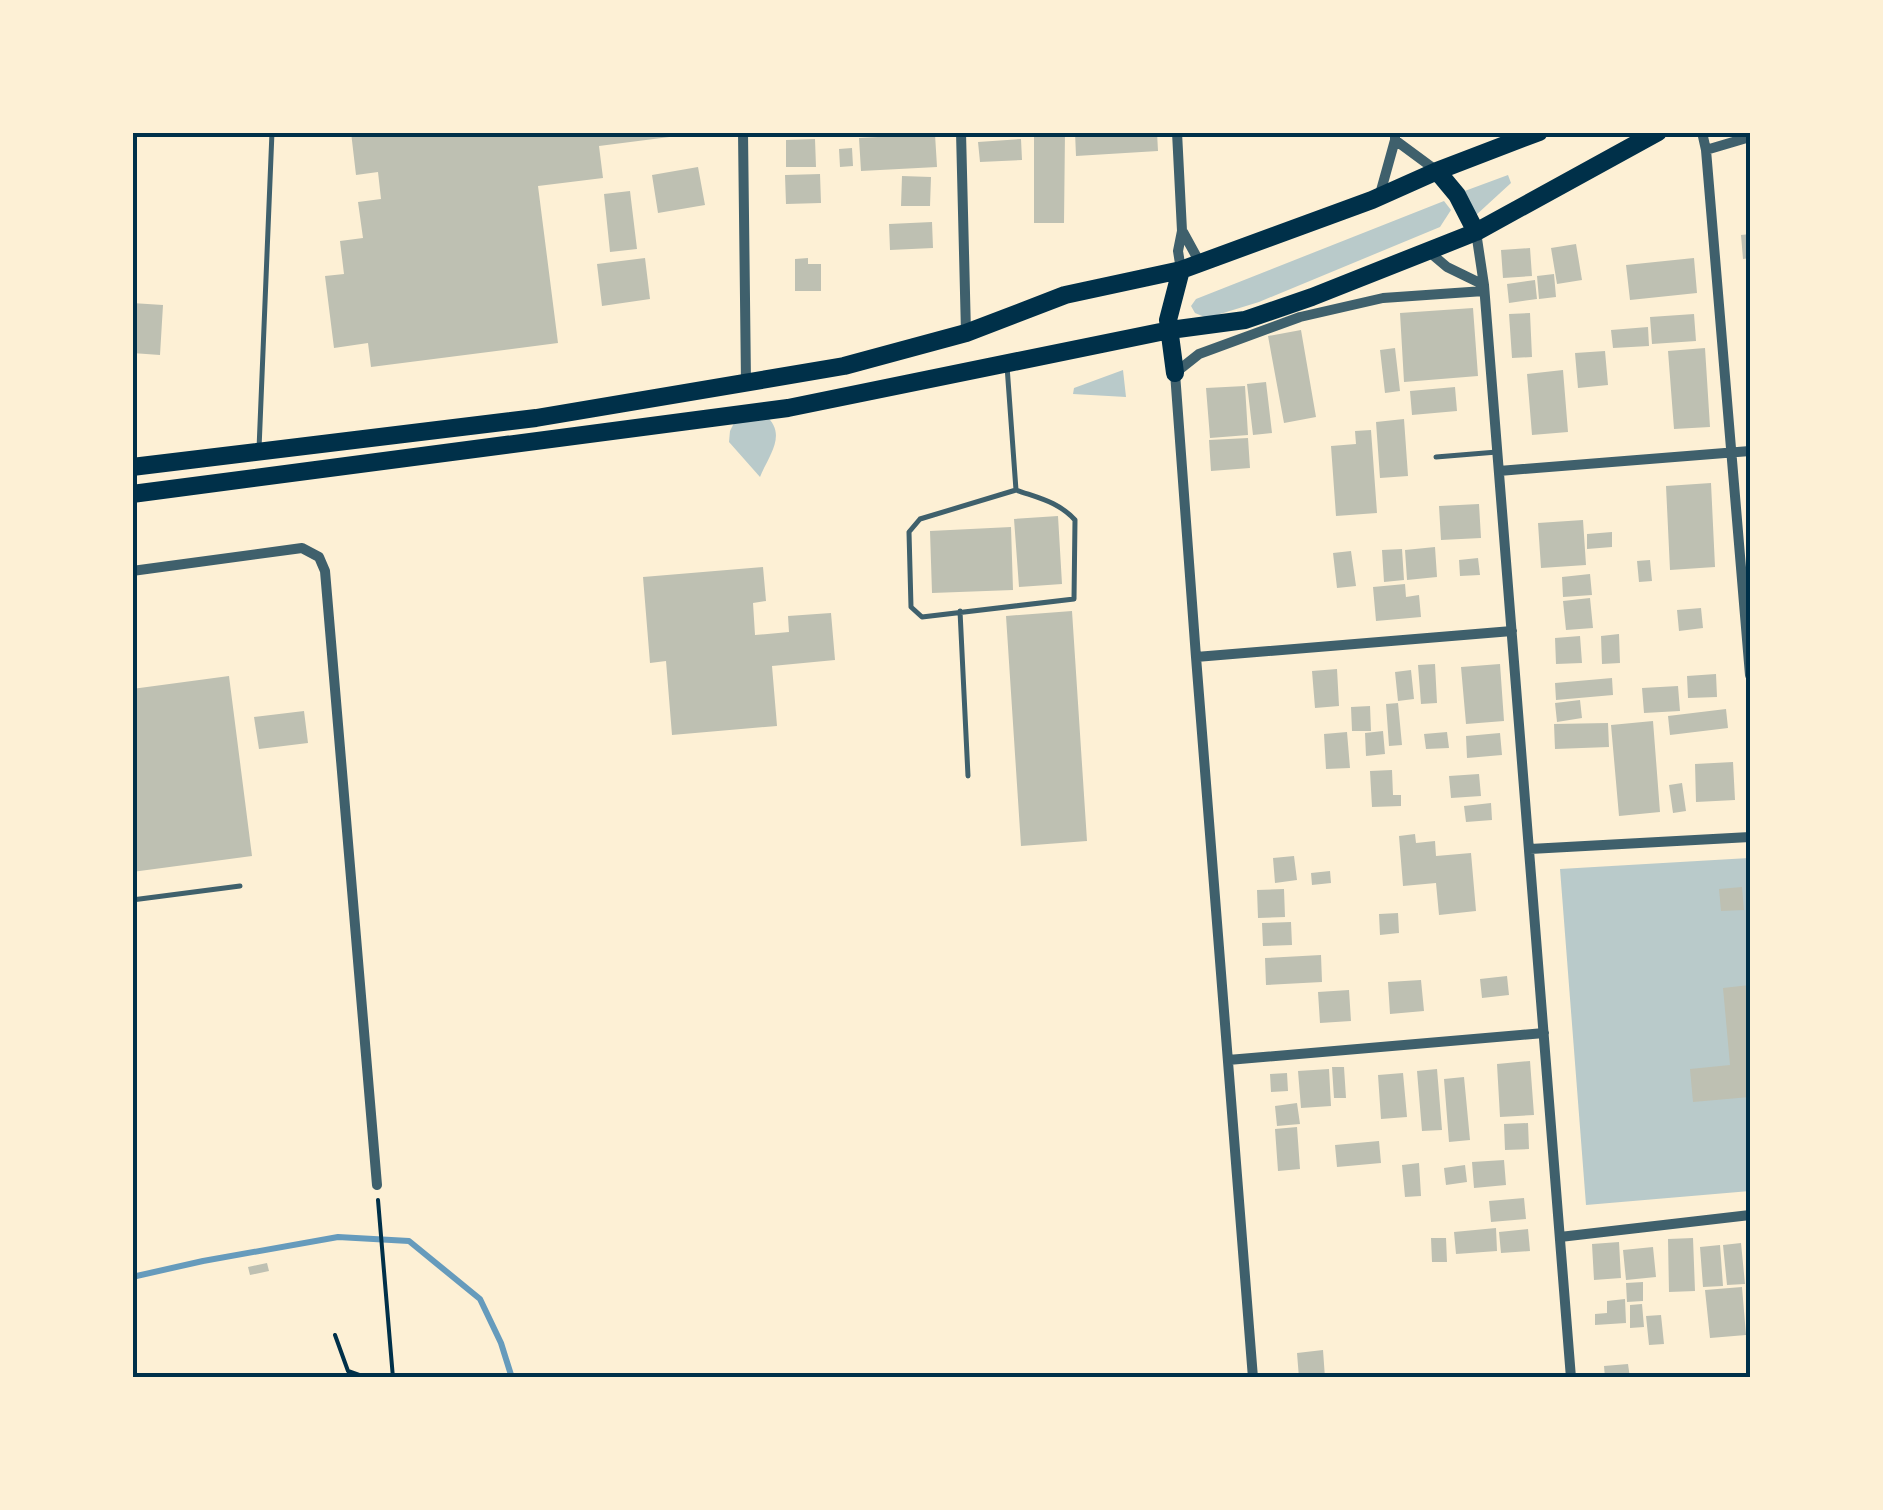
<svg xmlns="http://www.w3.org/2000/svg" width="1883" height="1510" viewBox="0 0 1883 1510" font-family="'Titillium Web',sans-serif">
  <rect width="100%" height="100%" fill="#fdf0d5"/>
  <path fill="#b9caca" d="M1508,175l3,8 -36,33 -13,-24z
    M1444,201l7,9 -11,17 -181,75 -52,16 -12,-5 -4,-7 5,-7z
    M1123,370l3,27 -53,-3 1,-6z
    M765,415c23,19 4,40 -5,62l-31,-35 1,-11 4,-8z
    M1749,858l1,333 -164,14 -26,-336z"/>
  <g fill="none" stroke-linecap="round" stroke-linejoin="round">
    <path stroke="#669bbc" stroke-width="6" d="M132,1277l71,-16 135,-24 71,4 71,58 21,44 11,35"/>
  </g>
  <path fill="#bec0b2" d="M351,132h334v3l-86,11 4,32 -65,8 20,157 -187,24 -3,-24 -34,5 -9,-72 19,-2 -4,-33 23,-3 -5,-36 23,-3 -3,-27 -22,3z
    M1034,132h31l-1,91h-30z
    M1075,132h82l1,19 -82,5z
    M935,134l2,33 -76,4 -2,-33z
    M815,139l1,28h-30v-27z
    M1021,139l1,21 -42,2 -2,-20z
    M852,148l1,18 -13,1 -1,-18z
    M698,167l7,38 -47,8 -6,-38z
    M820,174l1,29 -35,1 -1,-29z
    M902,176l29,1 -1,29h-29z
    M630,191l7,58 -27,3 -6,-58z
    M932,222l1,26 -43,2 -1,-26z
    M1750,234v24l-7,1 -2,-24z
    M1576,244l6,36 -25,4 -6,-36z
    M1530,248l2,28 -29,2 -2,-28z
    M645,258l5,41 -48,7 -5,-42z
    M808,258v6h13v27h-26v-32z
    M1694,258l3,35 -67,7 -4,-35z
    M1554,274l2,23 -17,2 -2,-23z
    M1535,280l2,19 -28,4 -2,-19z
    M132,303l31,2 -3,50 -28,-2z
    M1473,308l5,68 -74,6 -4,-69z
    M1530,313l2,44 -20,1 -3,-44z
    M1694,314l2,27 -44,3 -2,-27z
    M1648,327l1,19 -36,2 -2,-18z
    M1301,330l15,87 -32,6 -16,-87z
    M1395,348l5,43 -15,2 -5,-43z
    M1705,348l5,79 -36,2 -6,-78z
    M1605,351l3,34 -30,3 -3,-35z
    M1563,370l5,62 -36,3 -5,-61z
    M1266,382l6,51 -19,2 -6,-51z
    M1245,386l3,49 -38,3 -4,-50z
    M1455,387l2,24 -45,4 -2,-24z
    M1404,419l4,57 -28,2 -4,-56z
    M1371,430l6,83 -41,3 -5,-70 25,-2 -1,-13z
    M1248,438l2,30 -39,3 -2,-31z
    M1711,483l4,84 -45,3 -4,-84z
    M1479,504l2,34 -40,2 -2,-34z
    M1058,516l4,68 -43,3 -5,-68z
    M1583,520l3,45 -45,3 -3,-45z
    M1011,527l2,63 -81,3 -2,-62z
    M1612,532v15l-25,2v-15z
    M1435,547l2,30 -30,3 -2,-30z
    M1402,549l2,31 -20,2 -2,-32z
    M1351,551l5,35 -19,2 -4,-35z
    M1478,558l2,17 -20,1 -1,-16z
    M1650,560l2,21 -13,1 -2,-21z
    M763,567l3,34 -13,2 2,32 34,-3 -1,-16 43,-3 4,47 -63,6 5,60 -105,9 -6,-74 -16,2 -7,-86z
    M1590,574l2,21 -29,2 -1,-20z
    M1405,584l1,13 13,-2 2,22 -45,4 -3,-34z
    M1590,598l3,30 -27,2 -3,-29z
    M1701,608l2,20 -24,3 -2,-21z
    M1072,611l15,230 -66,5 -15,-230z
    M1619,634l1,29 -18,1 -1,-28z
    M1580,636l2,27 -26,1 -1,-26z
    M1435,664l2,39 -16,1 -3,-39z
    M1500,664l4,57 -38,3 -5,-57z
    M1337,669l2,37 -24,2 -3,-37z
    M1411,670l3,29 -16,2 -3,-29z
    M1716,674l1,23 -29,1 -1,-22z
    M229,676l23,180 -120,16v-183z
    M1612,678l1,17 -57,5 -1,-17z
    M1678,686l2,25 -36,2 -2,-25z
    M1580,700l2,18 -25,4 -2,-19z
    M1398,703l4,42 -13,1 -3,-42z
    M1370,706l1,25h-19l-1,-24z
    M1726,709l2,19 -58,7 -2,-19z
    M304,711l4,32 -49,6 -5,-32z
    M1653,721l7,91 -41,4 -8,-91z
    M1608,723l1,24 -54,2 -1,-25z
    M1383,731l2,23 -19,2 -1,-23z
    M1347,732l3,36 -24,1 -2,-35z
    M1447,732l2,16 -23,1 -2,-15z
    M1500,733l2,22 -35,3 -1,-22z
    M1733,762l2,38 -39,2 -1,-38z
    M1392,770l1,25h8v11l-29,1 -2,-36z
    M1479,774l2,22 -30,2 -2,-22z
    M1682,783l4,28 -13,2 -4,-28z
    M1491,803l1,17 -26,2 -2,-16z
    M1415,834l1,9 19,-2 1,15 35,-3 5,58 -37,4 -3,-32 -33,3 -4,-50z
    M1294,856l3,24 -22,3 -2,-25z
    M1330,871l1,12 -19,2 -1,-12z
    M1742,887l2,23 -23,1 -2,-22z
    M1284,889l1,28 -27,1 -1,-28z
    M1398,913l1,20 -19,2 -1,-21z
    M1291,922l1,23 -29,1 -1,-23z
    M1321,955l1,27 -56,3 -1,-27z
    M1507,976l2,19 -27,3 -2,-19z
    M1421,980l3,31 -34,3 -2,-32z
    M1750,985v112l-57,5 -3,-33 40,-4 -7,-77z
    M1349,990l2,31 -31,2 -2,-31z
    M1530,1061l4,54 -34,2 -3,-53z
    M1332,1067h12l2,31h-12z
    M1329,1069l2,37 -30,2 -3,-37z
    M1437,1069l5,61 -20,1 -5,-60z
    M1287,1073l1,18 -17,1 -1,-18z
    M1403,1073l4,44 -26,2 -3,-44z
    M1464,1077l6,63 -21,2 -5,-63z
    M1297,1103l3,21 -23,2 -2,-20z
    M1528,1123l1,26 -24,1 -1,-26z
    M1297,1127l3,42 -22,2 -3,-42z
    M1379,1141l2,22 -44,4 -2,-22z
    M1504,1160l2,25 -32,3 -2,-26z
    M1419,1163l2,33 -16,1 -3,-32z
    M1465,1165l2,17 -21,3 -2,-17z
    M1524,1198l2,21 -35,3 -2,-21z
    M1496,1228l1,23 -41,3 -2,-22z
    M1528,1229l2,22 -29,2 -2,-21z
    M1431,1238h15l1,24h-15z
    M1693,1238l2,53 -26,1 -1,-53z
    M1619,1242l2,36 -27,2 -2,-36z
    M1741,1243l4,41 -18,1 -4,-40z
    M1720,1245l3,41 -20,1 -3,-40z
    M1653,1247l3,30 -30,3 -3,-30z
    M267,1263l2,8 -19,4 -2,-8z
    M1643,1282v19l-16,1 -1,-19z
    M1742,1287l4,48 -36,3 -5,-48z
    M1625,1299l1,24 -31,2v-11l12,-1v-12z
    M1642,1304l2,23 -14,1v-23z
    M1661,1315l3,29 -15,1 -3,-29z
    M1323,1350l2,28h-26l-2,-25z
    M1628,1364l2,14h-25l-1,-12z"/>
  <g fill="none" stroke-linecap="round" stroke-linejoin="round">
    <path stroke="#003049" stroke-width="4" d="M378,1200l15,178
      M335,1335l13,36 14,5 31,1"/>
    <path stroke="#3f606c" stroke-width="5" d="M1007,366l9,124
      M259,449l13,-317
      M1436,457l61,-5
      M1016,490c22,8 43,12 59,30l-1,79 -152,18 -11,-10 -2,-75 11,-13z
      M960,611l8,165
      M132,900l108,-14"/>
    <path stroke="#3f606c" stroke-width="10" d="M743,132l3,250
      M961,132l5,201
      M1177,132l5,99 -4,20 3,19
      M1702,132l4,18 44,525
      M1395,140l42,31
      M1706,150l44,-13
      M1380,194l15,-54v-8
      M1183,232l17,31
      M1476,232l8,53 87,1093
      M1428,251l19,16 37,18
      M1499,471l251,-20
      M132,571l170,-23 17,9 6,14 52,614
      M1196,657l316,-26
      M1530,849l220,-12
      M1228,1060l316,-27
      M1560,1237l190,-22
      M1253,1378l-57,-721 -21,-284 24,-19 101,-37 83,-19 101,-7"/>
    <path stroke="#003049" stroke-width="18" d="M1437,171l20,24 19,37
      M1175,373l-7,-53 13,-50
      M132,467l404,-49 308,-52 122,-33 99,-38 116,-25 191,-70 65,-29 102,-39
      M132,494l656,-86 382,-78 75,-10 67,-23 164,-65 182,-100"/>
  </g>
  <rect width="1883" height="1510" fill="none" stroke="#fdf0d5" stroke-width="270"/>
  <rect x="135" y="135" width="1613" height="1240" fill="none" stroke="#003049" stroke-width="4"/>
</svg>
